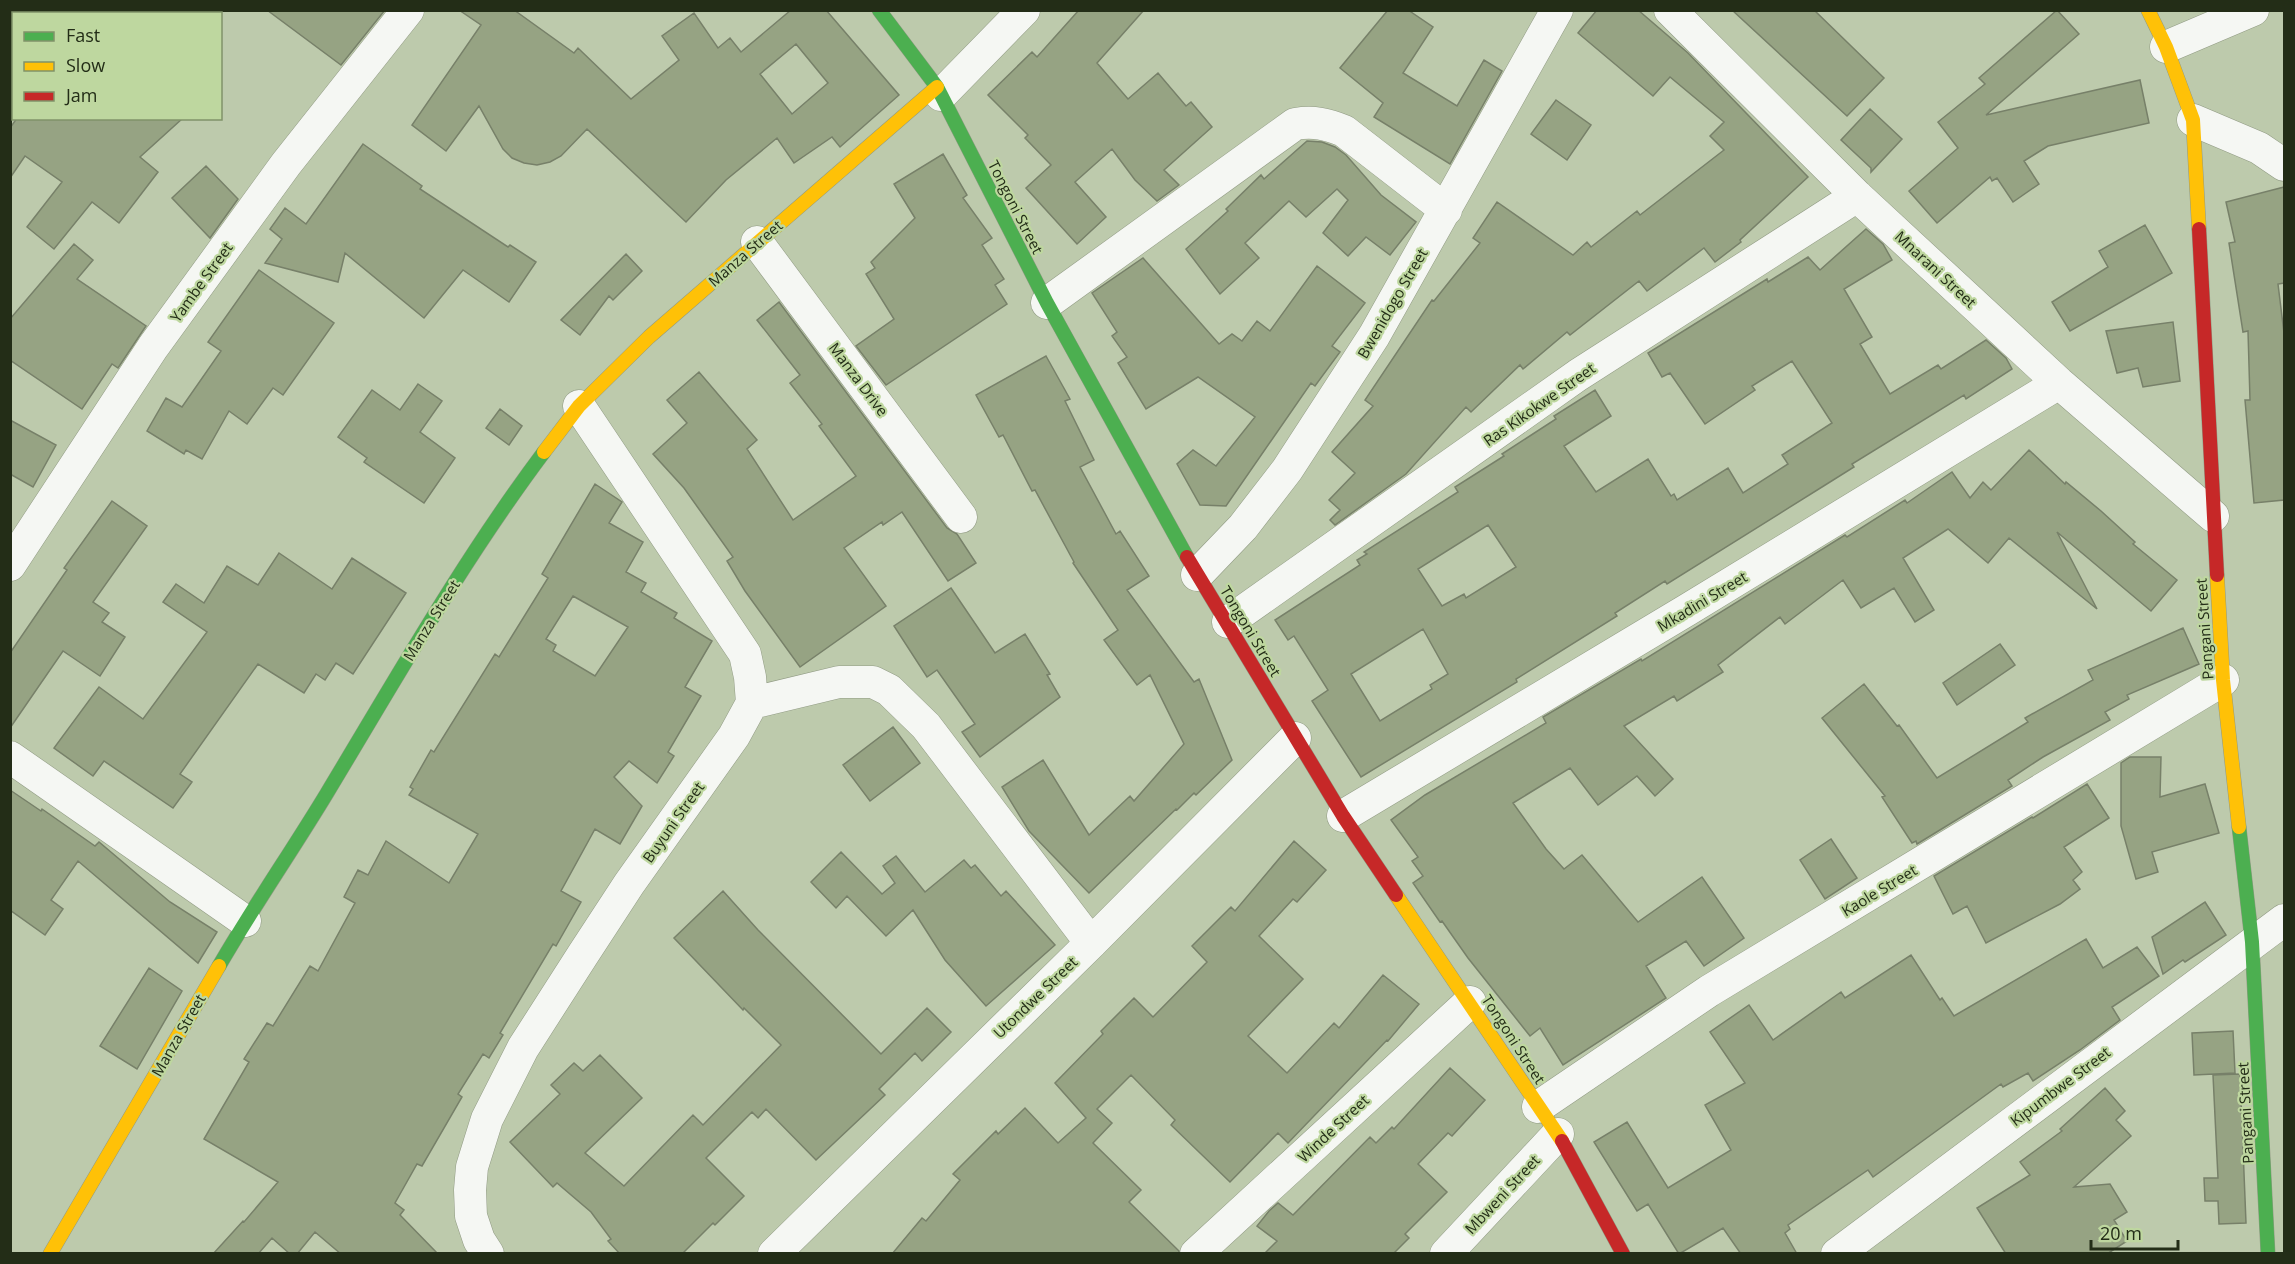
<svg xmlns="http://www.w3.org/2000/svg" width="2295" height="1264" viewBox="0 0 2295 1264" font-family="'Open Sans',sans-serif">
  <rect width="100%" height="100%" fill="#bdcaac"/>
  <path fill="#96a383" stroke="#778069" stroke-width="1.5" fill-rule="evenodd" d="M267,10h118l-44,55z
    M459,10h55l60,43 4,-5 53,51 48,-39 -17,-24 32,-23 24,35 12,-10 11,14 50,-42h35l73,85 -59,52 -8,-10 -38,26 -17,-25 -51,42 -40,42 -99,-93 -26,27 -11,6 -13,3 -13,-2 -12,-5 -9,-9 -24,-43 -33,45 -34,-26 69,-100zM796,44l32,39 -36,31 -32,-40z
    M1079,10h65l-47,53 31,36 30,-26 28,33 5,-4 21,25 -48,43 15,15 -22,16 -22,-21 -23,-31 -37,33 31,35 -29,27 -51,-56 25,-23 -26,-27 3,-3 -40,-40 44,-43 5,5z
    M1388,10h20l25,17 -30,46 54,33 27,-46 18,11 -52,93 -76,-47 9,-14 -43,-35z
    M1597,10h41l50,43 120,124 -68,63 1,2 -26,20 -11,-14 -57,43 -8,-10 -69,54 -3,-3 -44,37 -3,-4 -49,47 -5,-5 -60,67 -71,51 -5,-5 10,-10 -11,-10 26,-27 -23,-21 41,-46 -8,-6 67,-100 2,1 46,-58 -7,-5 24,-36 76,53 14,-13 4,5 46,-36 3,4 84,-65 -14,-14 14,-14 -54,-45 -17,19 -75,-63z
    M1732,10h82l70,68 -37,38z
    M2057,10l22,24 -93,81 154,-35 9,43 -101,23 -24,15 15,23 -26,18 -16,-24 -5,3 -2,-4 -53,46 -28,-32 49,-43 -20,-26 47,-38 -6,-6z
    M1556,100l35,25 -24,35 -36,-26z
    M1870,109l32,30 -31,33v-4l-30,-28z
    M17,118h166l-43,39 18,15 -39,51 -27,-21 -38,47 -27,-22 35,-45 -37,-26 -15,22v-50z
    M1307,141l15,1 13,5 11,8 35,40 35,27 -26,33 -24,-18 -18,19 -25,-23 25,-33 -11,-11 -31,28 -17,-16 -44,42 14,15 -39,36 -34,-45 42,-38 -2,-2 35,-34 3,4z
    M363,144l59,42 -2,3 88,58 2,-2 26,17 -27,40 -46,-32 -39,48 -79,-65 -7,29 -73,-19 17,-24 -12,-10 15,-21 21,16z
    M943,154l24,41 -4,3 29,40 -10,7 22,34 -9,6 12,19 -121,81 -30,-39 38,-27 -28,-45 9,-6 -4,-6 44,-44 -21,-34z
    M206,166l32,33 -28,39 -38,-40z
    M2284,187v96l-6,1 6,49v167l-30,3 -9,-103h5l-2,-69 -5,1 -14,-89 6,-1 -9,-40z
    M2145,225l27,48 -102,58 -18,-29 56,-35 -9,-16z
    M1866,229l17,15 9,16 -48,29 28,48 -12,7 30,50 48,-29 3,4 45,-29 20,18 6,11 -46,30 -2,-4 -112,69 2,3 -32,20 -155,97 -2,-3 -50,32 2,3 -101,63 1,3 -156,95 -49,-76 16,-11 -34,-54 -6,4 -13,-20 85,-55 -3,-5 10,-6 -3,-2 94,-60 -3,-5 49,-31 -2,-2 54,-35 -2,-3 41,-26 16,26 -47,30 32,46 52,-33 23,37 3,-2 3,6 51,-32 15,25 45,-29 -6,-9 50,-32 -40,-62 -40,25 3,4 -50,34 -35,-51 -8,4 -14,-24 119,-74 1,3 40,-25 12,13zM1488,525l28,42 -50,31 -2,-4 -22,12 -24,-37zM1423,629l25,45 -18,11 2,4 -52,32 -29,-47z
    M74,244l19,16 -16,19 69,47 -28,42 -6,-4 -30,45 -72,-49v-41z
    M626,254l16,17 -29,29 -4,-4 -29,39 -19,-15z
    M1143,258l76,86 13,-10 10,7 15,-20 13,10 47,-65 48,37 -33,43 8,6 -25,34 -4,-3 -85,123 -26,-1 -23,-41 16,-14 23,16 39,-49 -57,-40 -52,32 -28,-46 9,-6 -15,-21 5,-4 -25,-39z
    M259,270l75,53 -51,72 -10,-7 -26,36 -18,-13 -27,48 -16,-9 -2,4 -37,-23 19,-33 16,9 39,-56 -13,-9z
    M779,302l168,226 10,6 19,29 -28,18 -46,-69 -19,13 -1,-3 -38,26 42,58 -86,61 -55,-76 -18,-30 6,-4 -49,-69 -31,-34 34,-31 -20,-23 32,-28 58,68 -10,9 46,71 63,-44 -37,-50 3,-2 -32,-41 10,-8 -43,-55z
    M2173,322l7,59 -37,6 -5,-19 -21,5 -11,-42z
    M1046,356l24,43 -5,2 29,59 -14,7 36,67 4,-3 29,45 -22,14 67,92 5,-3 33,81 -36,35 -2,-2 -17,17 -1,-1 -87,84 -60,-62 -27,-44 41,-27 46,75 41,-39 4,5 50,-57 -34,-69 -13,10 -33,-45 14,-10 -45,-67 1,-1 -39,-72 -3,1 -29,-56 -4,2 -23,-42z
    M418,384l24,17 -22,31 35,26 -31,45 -60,-41 3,-4 -29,-21 34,-47 28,20z
    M500,409l22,17 -13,19 -23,-17z
    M10,420l46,25 -23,42 -23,-13z
    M2029,450l36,34 1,-2 35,29 34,31 -2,2 44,36 -26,31 -94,-79 40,77 -88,-71 -21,25 -40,-34 -45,29 31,52 -19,12 -21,-34 -33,20 -18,-28 -58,44 -5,-7 -62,48 5,7 -46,29 -3,-5 -50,30 49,53 -18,17 -18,-20 -39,29 -28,-37 -57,35 33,46 18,20 18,-14 56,67 64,-45 42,61 -40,28 -18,-25 -40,25 20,32 -103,67 -23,-37 -10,8 -62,-78 -26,-37 -2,1 -27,-39 10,-7 -11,-15 6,-4 -27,-37 34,-25 121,-72 -3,-6 98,-58 1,2 203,-126 2,2 58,-37 2,3 45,-31 18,26 13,-16 8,8z
    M595,484l27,18 -13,21 34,19 -17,30 20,11 -5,9 36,21 -3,5 38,23 -27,46 16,9 -33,56 6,4 -17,27 -28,-22 -15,16 28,29 -22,38 -25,-15 -34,62 20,11 -25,44 -3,-2 -53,89 3,2 -14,23 -6,-4 -25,40 4,3 -40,69 -5,-2 -22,39 9,7 -4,5 38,39h-97l-26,-22 -18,22h-7l-18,-16 -14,16h-45l30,-33 1,1 34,-40 -74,-43 45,-77 -5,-3 23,-36 6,3 37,-60 8,5 37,-68 -11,-6 14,-27 10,5 18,-34 63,42 29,-49 -69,-39 4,-6 -3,-2 21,-37 3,2 61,-98 4,3 49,-79 -6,-4zM573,596l55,31 -33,49 -42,-25 3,-6 -10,-6z
    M112,501l35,25 -54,76 16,11 -7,9 23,15 -25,39 -37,-25 -53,77v-75l57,-83 -3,-2z
    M279,553l53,36 20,-31 54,35 -53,81 -17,-11 -11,17 -9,-6 -12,19 -46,-29 -78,110 12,8 -19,26 -69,-47 -11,15 -39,-28 45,-61 44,32 64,-87 -44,-30 13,-18 28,19 23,-37 31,19z
    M951,588l44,65 30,-19 25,40 -3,1 13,22 -80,60 -18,-25 13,-8 -38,-54 -10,7 -33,-51z
    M2183,628l16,36 -72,31 2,4 -24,13 5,8 -67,37 -35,23 4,6 -95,58 -1,-3 -4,2 -30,-46 3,-1 -63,-78 42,-34 33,42 2,-1 38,53 91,-56 -3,-4 68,-38 -5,-10z
    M2000,644l15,21 -58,40 -14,-22z
    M893,727l27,36 -50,38 -27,-36z
    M2130,757h31l-1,40 45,-13 14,49 -67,19 6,20 -22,7 -15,-53v-63z
    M2087,784l22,34 -45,29 18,25 -9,8 7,9 -20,15 -74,39 -19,-37 -14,8 -19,-38 98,-59 1,1z
    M10,790l31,21 1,-2 53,37 4,-4 71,60 47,30 -19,31 -120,-102 -27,39 12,9 -18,26 -35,-25z
    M1831,839l26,39 -32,21 -25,-39z
    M1294,841l32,29 -29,32 -4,-3 -34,37 44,43 -55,57 39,37 47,-50 5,5 44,-53 36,29 -31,37 -1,-1 -99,103 -10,-10 -48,49 -59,-57 4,-5 -44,-45 -34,34 15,14 -19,20 48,47 -12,12 50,49v3h-287l30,-36 4,3 34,-41 -7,-6 43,-43 2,3 27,-26 33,35 28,-25 -31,-35 48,-49 -2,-3 33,-33 19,19 54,-55 -15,-16 39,-39 4,4z
    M841,852l41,42 13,-11 -12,-17 13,-10 29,36 39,-32 7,8 4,-3 26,31 5,-5 49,54 -69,61 -41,-46 -32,-50 -27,26 -39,-40 -11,12 -25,-26z
    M723,891l35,39 123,124 46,-46 24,24 -29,29 -7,-8 -36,36 6,6 -69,65 -50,-51 -8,9 -6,-6 -46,46 38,38 -29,29 -2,-2 -31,31h-62l-12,-13 3,-2 -20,-27 -34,-29 -4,4 -43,-45 50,-48 -9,-9 23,-22 9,8 17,-16 42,43 -57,55 39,33 69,-71 10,10 78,-80 -37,-37 -1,2 -69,-72z
    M2205,902l21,33 -41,27 -2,-2 -20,14 -11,-37z
    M2086,939l17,29 34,-21 22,29 -47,31 8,13 -40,30 -47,31 -5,-8 -25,14 -2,-3 -128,93 -5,-7 -80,55 2,4 -5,4 12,21h-56l-18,-26 -44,26 -31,-50 -11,7 -43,-69 33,-20 41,66 63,-38 -26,-45 40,-22 -35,-51 39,-27 24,35 68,-48 4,6 66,-43 29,45 2,-2 12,18z
    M149,968l33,23 -45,78 -37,-23z
    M2233,1031l2,42 -41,2 -2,-42z
    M1450,1068l35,32 -33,36 -4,-3 -30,31 29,28 -42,42 4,4 -16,16h-129l13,-13 -20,-15 12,-15 9,-8 15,12 77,-78 6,6 16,-16 2,2z
    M2240,1074l6,149 -27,1 -1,-23h-13l-1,-23h14l-5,-103z
    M2105,1088l20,23 -9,9 15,16 -57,51 36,-3 17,28 -13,8 13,21 -20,13h-101l-29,-46 53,-33 -10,-13 42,-31 -2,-2z"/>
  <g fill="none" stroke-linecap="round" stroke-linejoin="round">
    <g stroke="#919b84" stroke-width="33">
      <path id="street" d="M1670,10l187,186 202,187 154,133
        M2166,47l87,-37
        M941,95l83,-85
        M2193,120l66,28 25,17
        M757,242l204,275
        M1047,303l248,-179c19,-3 32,0 49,7l102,79
        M10,565l143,-218 133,-183 122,-154
        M1197,575l46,-48 44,-57 87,-134 183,-326
        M1228,622l350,-247 279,-179
        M752,703l87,-21h34l16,8 37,36 165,217
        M10,757l235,164
        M1343,816l344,-206 372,-227
        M1538,1107l171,-116 514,-311
        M488,1254l-9,-14 -8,-24 -1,-26 2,-23 15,-48 36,-71 59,-92 47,-72 105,-148 18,-33 -2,-26 -5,-23 -166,-248
        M774,1254l317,-311 204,-205
        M1196,1254l274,-252
        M1446,1254l112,-120
        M1837,1254l447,-334"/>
    </g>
    <g stroke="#919b84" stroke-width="15">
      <path id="fast" d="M879,10l58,77 110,216 140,254
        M2239,827l13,115 16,312
        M219,966c34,-59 73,-115 108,-173 70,-116 136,-233 217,-341"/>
    </g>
    <g stroke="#919b84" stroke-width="15">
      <path id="slow" d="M2148,10l18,37 27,73 6,109
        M544,452l35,-46 70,-69 288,-250
        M2217,575l6,105 16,147
        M1396,895l166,246
        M50,1254l169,-288"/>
    </g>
    <g stroke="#919b84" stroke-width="15">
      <path id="jam" d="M2199,229l18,346
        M1187,557l156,259 53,79
        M1562,1141l61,113"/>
    </g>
    <use href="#street" stroke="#f5f7f3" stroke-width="32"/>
    <use href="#fast" stroke="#4caf50" stroke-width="14"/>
    <use href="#slow" stroke="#ffc107" stroke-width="14"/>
    <use href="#jam" stroke="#c62828" stroke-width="14"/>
  </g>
  <g text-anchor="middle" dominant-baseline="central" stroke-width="4.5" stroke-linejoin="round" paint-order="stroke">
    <g font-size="15" fill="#232d17" stroke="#bed79f">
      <text transform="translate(1016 207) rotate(63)">Tongoni Street</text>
      <text transform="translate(745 253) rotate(-41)">Manza Street</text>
      <text transform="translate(1936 269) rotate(43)">Mnarani Street</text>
      <text transform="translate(201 282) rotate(-54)">Yambe Street</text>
      <text transform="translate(1392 303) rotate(-60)">Bwenidogo Street</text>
      <text transform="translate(859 379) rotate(53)">Manza Drive</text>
      <text transform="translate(1539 404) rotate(-35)">Ras Kikokwe Street</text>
      <text transform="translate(1702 601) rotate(-31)">Mkadini Street</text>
      <text transform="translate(431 620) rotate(-58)">Manza Street</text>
      <text transform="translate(2204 629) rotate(-94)">Pangani Street</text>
      <text transform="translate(1251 631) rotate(59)">Tongoni Street</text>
      <text transform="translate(673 822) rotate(-55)">Buyuni Street</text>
      <text transform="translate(1879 890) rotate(-31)">Kaole Street</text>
      <text transform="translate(1035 997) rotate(-44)">Utondwe Street</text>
      <text transform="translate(178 1035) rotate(-60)">Manza Street</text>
      <text transform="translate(1514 1039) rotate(57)">Tongoni Street</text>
      <text transform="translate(2060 1086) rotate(-37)">Kipumbwe Street</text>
      <text transform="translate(2245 1113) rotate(-93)">Pangani Street</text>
      <text transform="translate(1333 1128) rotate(-43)">Winde Street</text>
      <text transform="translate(1502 1194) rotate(-47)">Mbweni Street</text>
    </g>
  </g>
  <rect width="2295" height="1264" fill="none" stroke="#232d17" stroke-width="24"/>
  <rect x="12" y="12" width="210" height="108" fill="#bed79f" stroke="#809369" stroke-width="1.5"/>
  <rect x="24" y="32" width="30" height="9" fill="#4caf50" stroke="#809369" stroke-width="1.5"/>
  <text x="66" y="42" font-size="18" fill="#232d17">Fast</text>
  <rect x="24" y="62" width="30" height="9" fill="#ffc107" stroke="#809369" stroke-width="1.5"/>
  <text x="66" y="72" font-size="18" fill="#232d17">Slow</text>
  <rect x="24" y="92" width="30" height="9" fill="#c62828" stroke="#809369" stroke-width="1.5"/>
  <text x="66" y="102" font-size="18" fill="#232d17">Jam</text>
  <path d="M2091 1240v9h87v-9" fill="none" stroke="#232d17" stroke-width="3"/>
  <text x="2100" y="1240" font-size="18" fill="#232d17" stroke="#bed79f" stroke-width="4.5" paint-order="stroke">20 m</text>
</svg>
